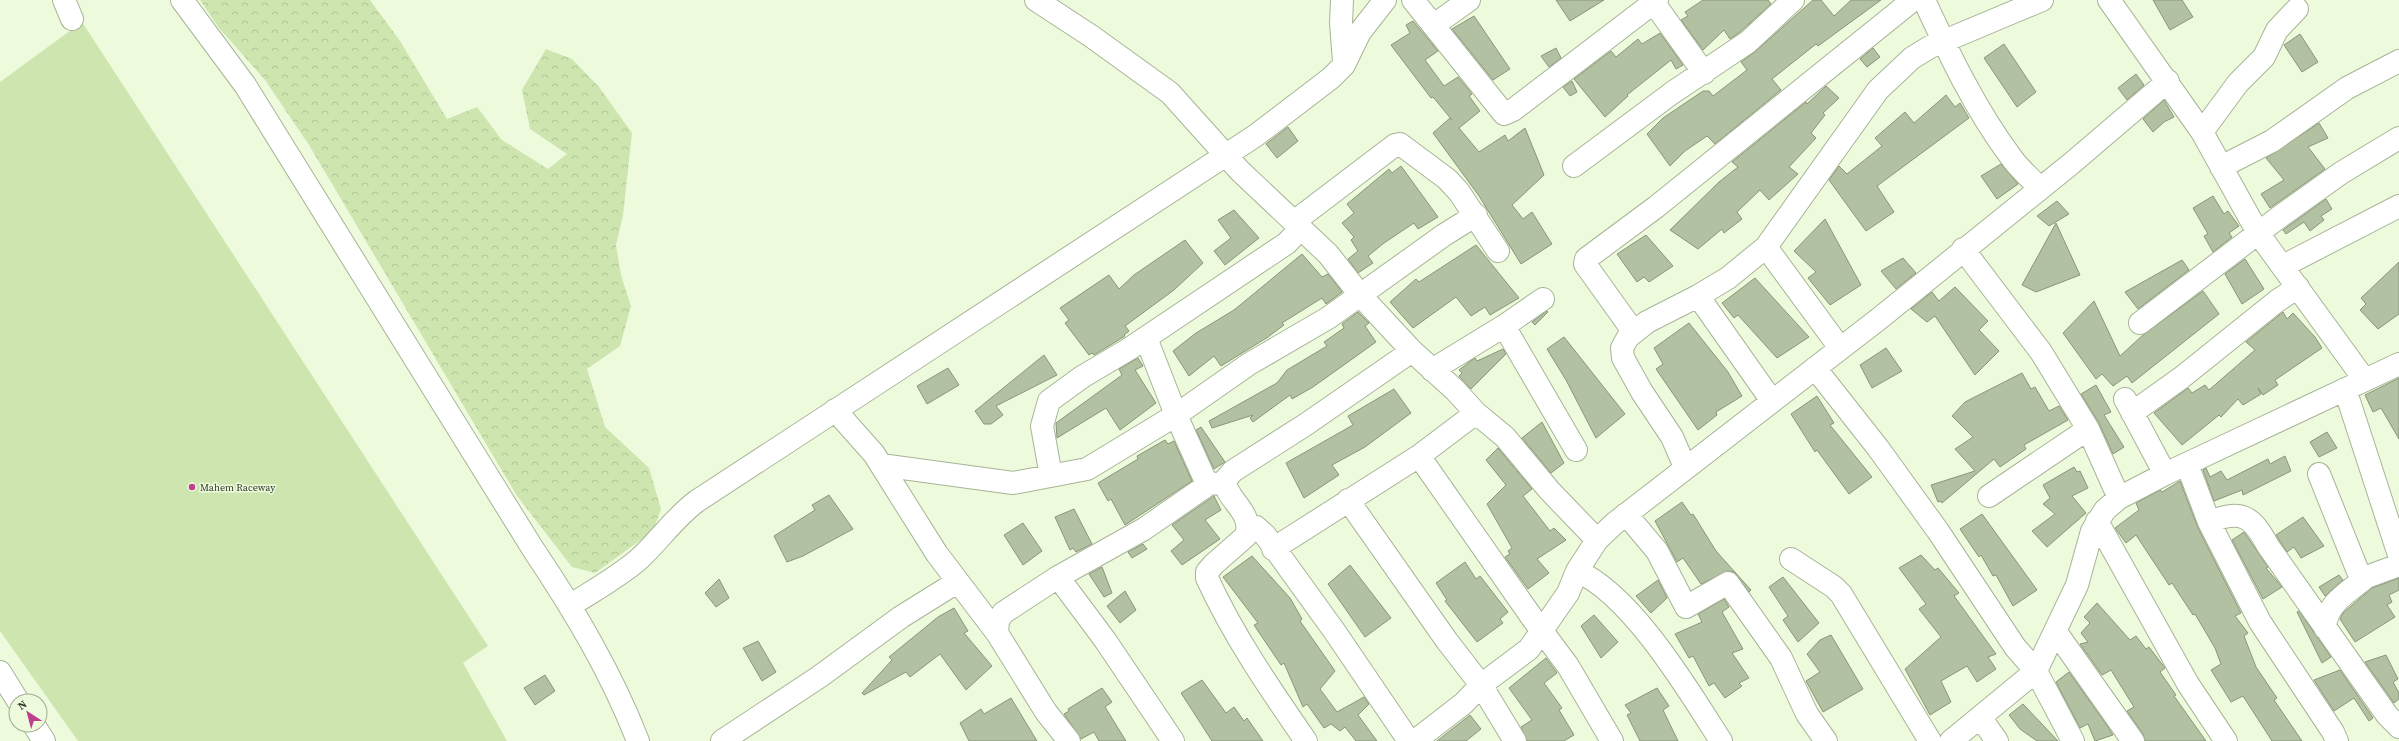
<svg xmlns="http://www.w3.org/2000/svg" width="2399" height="741" viewBox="0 0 2399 741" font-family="'Source Serif 4',serif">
  <defs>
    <pattern id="forest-crowns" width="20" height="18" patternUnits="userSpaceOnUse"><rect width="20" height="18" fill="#cee5af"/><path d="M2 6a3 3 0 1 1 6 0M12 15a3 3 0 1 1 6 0" fill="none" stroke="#b1c597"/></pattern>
  </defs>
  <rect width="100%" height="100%" fill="#edfbdc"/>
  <path fill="#cee5af" d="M82,22l406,624 -25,17 44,78h-429l-78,-110v-549z"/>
  <path fill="url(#forest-crowns)" d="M200,0h170l30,41 47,78 30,-12 25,33 46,29 19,-15 -37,-25 -8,-39 24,-41 26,10 27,28 33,46 -9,82 -7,30 5,30 10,31 -11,40 -33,23 18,58 44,41 12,41 -8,22 -58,42 -23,-6 -55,-71 -208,-351 -44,-65 -46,-52z"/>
  <path fill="#b3c1a3" stroke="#899679" d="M1556,0h48l-34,21z
    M1703,0h65l3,4 -31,28 -10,7 -6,-9 -21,20 -22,-30 7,-4 -3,-4z
    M1813,0h8l13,16 17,-16h30l-63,46 -2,-2 -44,35 9,11 -66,54 -8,-8 -22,15 -15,15 -23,-32 16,-16 40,-27h6l4,5 34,-26 -6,-8 15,-11z
    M2153,0h29l11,17 -23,13z
    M1474,16l36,53 -17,11 -41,-51z
    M1413,21l25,30 -13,9 19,26 14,-9 14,17 -3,2 11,15 -21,17 20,24 26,-17 3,6 17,-13 19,47 -32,30 11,14 9,-7 20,32 -31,20 -42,-68 -46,-63 17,-15 2,2 -19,-23 -2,1 -40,-53 19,-12 -4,-8z
    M1660,33l23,32 -7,4 -5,-9 -44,35 1,1 -23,21 -31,-38 37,-28 5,6 22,-18 4,5z
    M2300,34l18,28 -16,10 -18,-27z
    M2004,44l32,48 -19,15 -33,-49z
    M1556,48l5,10 -12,9 -8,-11z
    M1873,48l7,9 -13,10 -7,-8z
    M2136,74l8,11 -17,15 -9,-12z
    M1572,81l5,11 -7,4 -7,-9z
    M1826,86l13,12 -16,15 2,2 -14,18 5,5 -27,29 9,7 -29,26 -9,-10 -23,22 5,7 -18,14 -2,-4 -24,20 -28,-19 49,-48 19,-15 -6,-5 74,-60 1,2z
    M1946,95l9,12 5,-4 9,15 -92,68 17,26 -28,19 -37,-51 10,-14 8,8 35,-28 -7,-8 30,-26 9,11z
    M2164,100l10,17 -10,5 -11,10 -10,-13z
    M2319,123l9,15 -20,9 17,22 -55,39 -9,-14 23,-14 -18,-22z
    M1288,127l10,14 -21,17 -11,-14z
    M2001,164l17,20 -21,15 -16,-23z
    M1401,166l37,51 -20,12 -4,-6 -30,20 -16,13 5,7 -15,10 -10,-14 10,-8 -7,-11 3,-3 -12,-14 12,-10 -7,-9 42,-35 3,4z
    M2213,196l11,18 4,-3 11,15 -10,7 3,4 -19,15 -9,-16 4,-2 -15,-26z
    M2326,199l6,10 -11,7 3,4 -14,11 -6,-9 -18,12 -3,-4z
    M2057,201l12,13 -20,12 -12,-10z
    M1234,210l25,28 -34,27 -11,-14 17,-13 -13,-18z
    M1825,219l36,66 -31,20 -22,-27 8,-6 -22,-21z
    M2056,223l24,52 -44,17 -14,-7z
    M1646,235l27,31 -24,16 -5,-5 -7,5 -20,-28z
    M1185,240l18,23 -29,27 -49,36 4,5 -5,4 1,1 -31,19 -2,-2 -3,2 -24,-32 4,-3 -9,-12 49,-33 10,14 15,-14z
    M1476,245l43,53 -29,17 -5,-8 -14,9 -15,-19 -43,31 -23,-26 26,-23 3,3z
    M1302,254l20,23 6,-3 14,18 -16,12 -4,-6 -40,25 2,2 -16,12 -47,29 -7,-10 -25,20 -16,-25 23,-18 38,-23z
    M1903,258l13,15 -20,16 -15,-18z
    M2245,259l19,30 -22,15 -17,-30z
    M2182,260l7,10 -51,39 -13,-17z
    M2399,262v52l-21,15 -18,-19 6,-6 -5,-6z
    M1755,278l54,59 -32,21 -39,-43 -4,3 -12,-15z
    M1955,287l33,34 -9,9 20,21 -24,24 -40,-59 -8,6 -16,-13 21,-17 7,9z
    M2203,291l16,23 -87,69 -5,-7 -14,10 -11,-12 -6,5 -33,-46 31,-32 26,55 23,-21z
    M1547,311l1,1 -13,13 -3,-3z
    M1358,312l11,11 -4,3 11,16 -63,45 -21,12 -2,-4 -37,27 -3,-4 3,-3 -41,13 -3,-7 68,-38 10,-13 40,-24 -3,-4 20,-14 -2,-4z
    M2283,312l4,7 6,-6 22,24 7,11 -47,32 3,5 -15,10 -5,-7 3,6 -18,11 -5,-6 -17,18 -2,-2 -37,30 -28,-32 34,-25 4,5 13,-8 4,5 46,-40 -9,-8z
    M1689,323l39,49 14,24 -26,16 1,3 -19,15 -42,-61 7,-5 -9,-16z
    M1564,337l61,77 -29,24 -30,-58 -19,-31z
    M1886,348l16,23 -30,17 -12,-23z
    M1503,349l3,5 -35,35 -12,-13 3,-3 -3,-3 13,-10 3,-2 2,3z
    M1044,355l13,20 -61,31 7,9 -12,9h-7l-9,-13z
    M1138,358l5,8 -8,4 21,33 -36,27 -14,-22 -49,30 -1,-15 66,-48 -3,-6z
    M948,368l11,17 -32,19 -10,-18z
    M2022,373l9,16 4,-2 14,24 10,-5 9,14 -44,25 2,4 -26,18 -6,-8 -52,44 -1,-2 -3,1 -7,-17 44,-14 -20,-22 18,-12 -21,-21 13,-14z
    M2399,378v61l-18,-31 -8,4 -8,-17z
    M2096,385l15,27 -7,3 20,32 -11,7 -14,-31 -18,-29z
    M1394,389l17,24 -46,34 -33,18 7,10 -35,23 -18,-35 67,-38 -5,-9z
    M1817,396l17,27 -4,2 42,52 -23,17 -32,-44 -2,2 -24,-38z
    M1542,422l22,41 -13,10 -29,-35z
    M1201,427l24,35 -11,7 -18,-39z
    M2327,432l10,16 -18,9 -9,-15z
    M1165,440l3,4 6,-3 18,40 -67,44 -14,-26 -3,2 -10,-18 40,-24 -1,-3z
    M1498,448l34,41 -9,7 27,35 4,-3 12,12 -29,19 12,14 -21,16 -23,-32 5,-3 -2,-3 4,-3 -25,-44 19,-19 -20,-25z
    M2285,456l6,15 -48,24 -1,-5 -28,11 -11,-31 3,-2 4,9 11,-6 6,9 41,-21 2,5z
    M2074,467l3,5 3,-1 8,17 -16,8 14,17 -39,34 -15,-16 23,-17 -12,-10 7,-6 -7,-13z
    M2180,481l18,47 43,85 -6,3 13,17 -4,3 12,31 21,31 -3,2 28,41h-30l-29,-45 -12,6 -20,-32 10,-6 -6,-16 -20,-34 -2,1 -21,-32 -3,2 -33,-50 -10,8 -11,-15 24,-18 -3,-7 24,-13 2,2z
    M829,495l24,34 -50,27 -16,6 -13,-26 41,-26 -3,-5z
    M1214,496l7,14 -16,10 15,19 -38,26 -11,-14 13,-11 -12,-15z
    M1682,502l9,13 2,-1 23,37 35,39 -2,2 -15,-20 -6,-1 -27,13 -18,-26 -6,4 -22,-41z
    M1074,509l18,35 -16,8 -3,-4 -3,2 -15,-33z
    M1982,514l55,76 -24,16 -17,-31 -3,1 -12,-21 -2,2 -19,-28z
    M2303,517l21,29 -23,12 -7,-11 -7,5 -11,-17z
    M1023,523l19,28 -19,14 -19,-30z
    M2244,532l24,35 -2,1 16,19 -19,12 -31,-59z
    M1143,544l4,5 -15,9 -4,-6z
    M1921,555l14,15 3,-2 21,25 -5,3 42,58 -8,3 8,12 -19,13 -10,-16 -26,15 10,21 -21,13 -25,-46 36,-32 -22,-28 7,-5 -27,-36z
    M1252,556l38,42 12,21 -2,2 35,50 -15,18 17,23 27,-15 5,7 -11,11 19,26h-21l-11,-14 -5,4 -9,-7 -7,4 -17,-24 -4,3 -19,-44 -3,2 -27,-40 4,-2 -35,-46z
    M1465,562l11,17 4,-3 28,36 -8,7 3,4 -26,19 -32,-41 2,-1 -11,-17z
    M1350,565l41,53 -26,19 -37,-53z
    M1102,567l10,26 -8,4 -15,-23z
    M2339,575l4,5 -18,16 -6,-9z
    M1783,577l36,46 -21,19 -15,-22 5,-4 -19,-29z
    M2399,578v12l-10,5 3,7 -5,3 8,12 -40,25 -15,-23 3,-6 29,-25z
    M719,579l10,19 -13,9 -11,-14z
    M1658,580l9,18 -16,15 -15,-17z
    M1125,591l11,19 -16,13 -13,-17z
    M1724,599l5,8 -7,5 21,37 -11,4 17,25 -10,5 3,3 -17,12 -11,-15 -5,3 -16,-30 -4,2 -14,-24 27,-12 -4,-8z
    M2097,603l33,37 6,-4 10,13 3,-2 16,21 -5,4 16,23 -2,1 32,45h-61l-2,-7 -16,-23 7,-4 -23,-37 -9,5 -22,-31 8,-2 -7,-9 9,-10 -6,-6z
    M954,608l14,23 -4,2 28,33 -26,24 -26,-36 -30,23 -4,-5 -42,23 -2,-2 30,-33 -3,-3 49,-40z
    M2299,611l32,46 -9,6 -25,-51z
    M1594,615l24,27 -17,16 -20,-32z
    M1831,635l32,54 -40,23 -17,-31 14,-9 -13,-18 13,-14z
    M758,641l18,31 -14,9 -19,-33z
    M2386,655l12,24 -5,3 6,11v6l-5,4 -29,-41z
    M1546,658l11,15 -13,10 18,25 -3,2 15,25 -10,6h-37l-6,-14 11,-7 -23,-32z
    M2340,670l33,48 -4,3 -15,-23 -20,13 -20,-31z
    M2069,672l39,55 5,8 -18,6 -7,-17 -8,4 -24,-46z
    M545,675l10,16 -20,14 -11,-17z
    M1202,680l24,33 8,-6 10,14 3,-3 16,23h-51l-31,-48z
    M1102,688l10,14 -7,5 21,34h-27l-5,-9 -13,7 -17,-25 5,-3 -1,-2z
    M1657,688l12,18 -6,4 15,31h-38l-13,-26 4,-2 -6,-8z
    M1011,698l26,43h-68l-9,-18 21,-14 3,5z
    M2023,704l35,37h-21l-17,-12 -11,-14z
    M1470,715l11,14 -15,12h-29z"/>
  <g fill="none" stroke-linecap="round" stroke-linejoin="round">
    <g stroke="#a7b497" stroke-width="24">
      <path id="minor" d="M64,0l8,19
        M182,0l63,85 288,464c41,61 78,123 105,192
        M1036,0l55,36 79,57 70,78 88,83 33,42 51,55 43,39 21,23 29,24 44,53 48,50
        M1342,0l-1,23 3,39
        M1413,0l91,114 9,-4 144,-110
        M1924,0c25,54 51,109 87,157 8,12 20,21 29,32
        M2109,0l93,132 56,101 106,146
        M1654,3l50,70
        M1434,25l35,-25
        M2202,132l36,-49 26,-26 13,-27 20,-21
        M1574,166l98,-73 76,-51 45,-42
        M2221,167l51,-26 75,-53 52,-27
        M1295,221l100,-76 5,-1 47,35 12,13 39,59
        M1766,247l74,101
        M1963,249l78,103 47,77 31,69
        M2283,266l116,-60
        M1698,296l74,105
        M2140,323l138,-105 63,-45 58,-35
        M1504,326l39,-27
        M1633,331l-48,-67 1,-5 70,-52 257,-207
        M1146,338l30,77 31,69 16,-1
        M1815,368l63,80 60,83 77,116 21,24 37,70
        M1432,370l72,-44 72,124
        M2345,389l54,166
        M2125,399l40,75
        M835,410l39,44 63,100 60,79 49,79 23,29
        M2132,413l49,-35 96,-77 21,-14
        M1419,456l57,-43
        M2187,464l22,58 51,100 73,110 4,9
        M881,465l132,18 74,-14 89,-54 73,-51 79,-46 116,-83 32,-20
        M1685,467l-13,-30 -30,-45 -19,-34 -1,-10 6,-11 19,-15 51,-26 30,-18 38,-31 112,-157 34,-32 18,-11 112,-47
        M2319,474l42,105 38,-14
        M1051,476l-9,-50 7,-25 33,-24 47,-28 158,-106 14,-15
        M1989,496l99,-67
        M1348,500l99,141 34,44 34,56
        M1626,514l31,37 29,56 42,-24 53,75 26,56 19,27
        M2097,521l91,163 38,57
        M2209,522c33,-13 43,-6 59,24l119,169 12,12
        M1248,525l8,2 9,8 70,97 74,109
        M1273,549l146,-93 114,163 35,47 44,75
        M1791,559l43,28 7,7 89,147
        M1577,571c55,24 112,120 144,170
        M1058,577l47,63 68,101
        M571,605c22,-14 47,-28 67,-45 21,-19 36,-42 59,-59l558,-365 76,-58 13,-13 16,-33 25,-32
        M2325,628c1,-24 22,-35 39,-49
        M2056,632l77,109
        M997,633l1,-12 5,-8 55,-36 86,-48 65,-45
        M0,672l18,29
        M1980,717l17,24
        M34,725l10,16
        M722,741l97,-64 82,-60 56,-35
        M1306,741c-36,-52 -73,-106 -99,-163v-6l7,-8 32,-28c8,-25 -21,-36 -21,-56l8,-9 72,-46 107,-74
        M1415,741l49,-38 17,-18 48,-36 39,-56 9,-22 20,-31 18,-17 265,-205 192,-155 96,-82
        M1951,741l85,-70 41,-86 15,-54 13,-21 14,-12 46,-24 234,-110"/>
    </g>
    <use href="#minor" stroke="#fff" stroke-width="22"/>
  </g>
  <circle fill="#bd3f8e" stroke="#edfbdc" stroke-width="1.5" cx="192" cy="487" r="4"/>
  <g text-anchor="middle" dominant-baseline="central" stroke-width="3" stroke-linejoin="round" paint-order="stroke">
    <g font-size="10" fill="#303529" stroke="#edfbdc" text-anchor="start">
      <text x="200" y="487">Mahem Raceway</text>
    </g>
  </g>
  <g transform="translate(28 713) rotate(324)"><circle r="19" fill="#edfbdc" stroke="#a1ac94"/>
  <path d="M0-3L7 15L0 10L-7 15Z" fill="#bd3f8e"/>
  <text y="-6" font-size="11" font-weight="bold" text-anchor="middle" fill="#303529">N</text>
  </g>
</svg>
